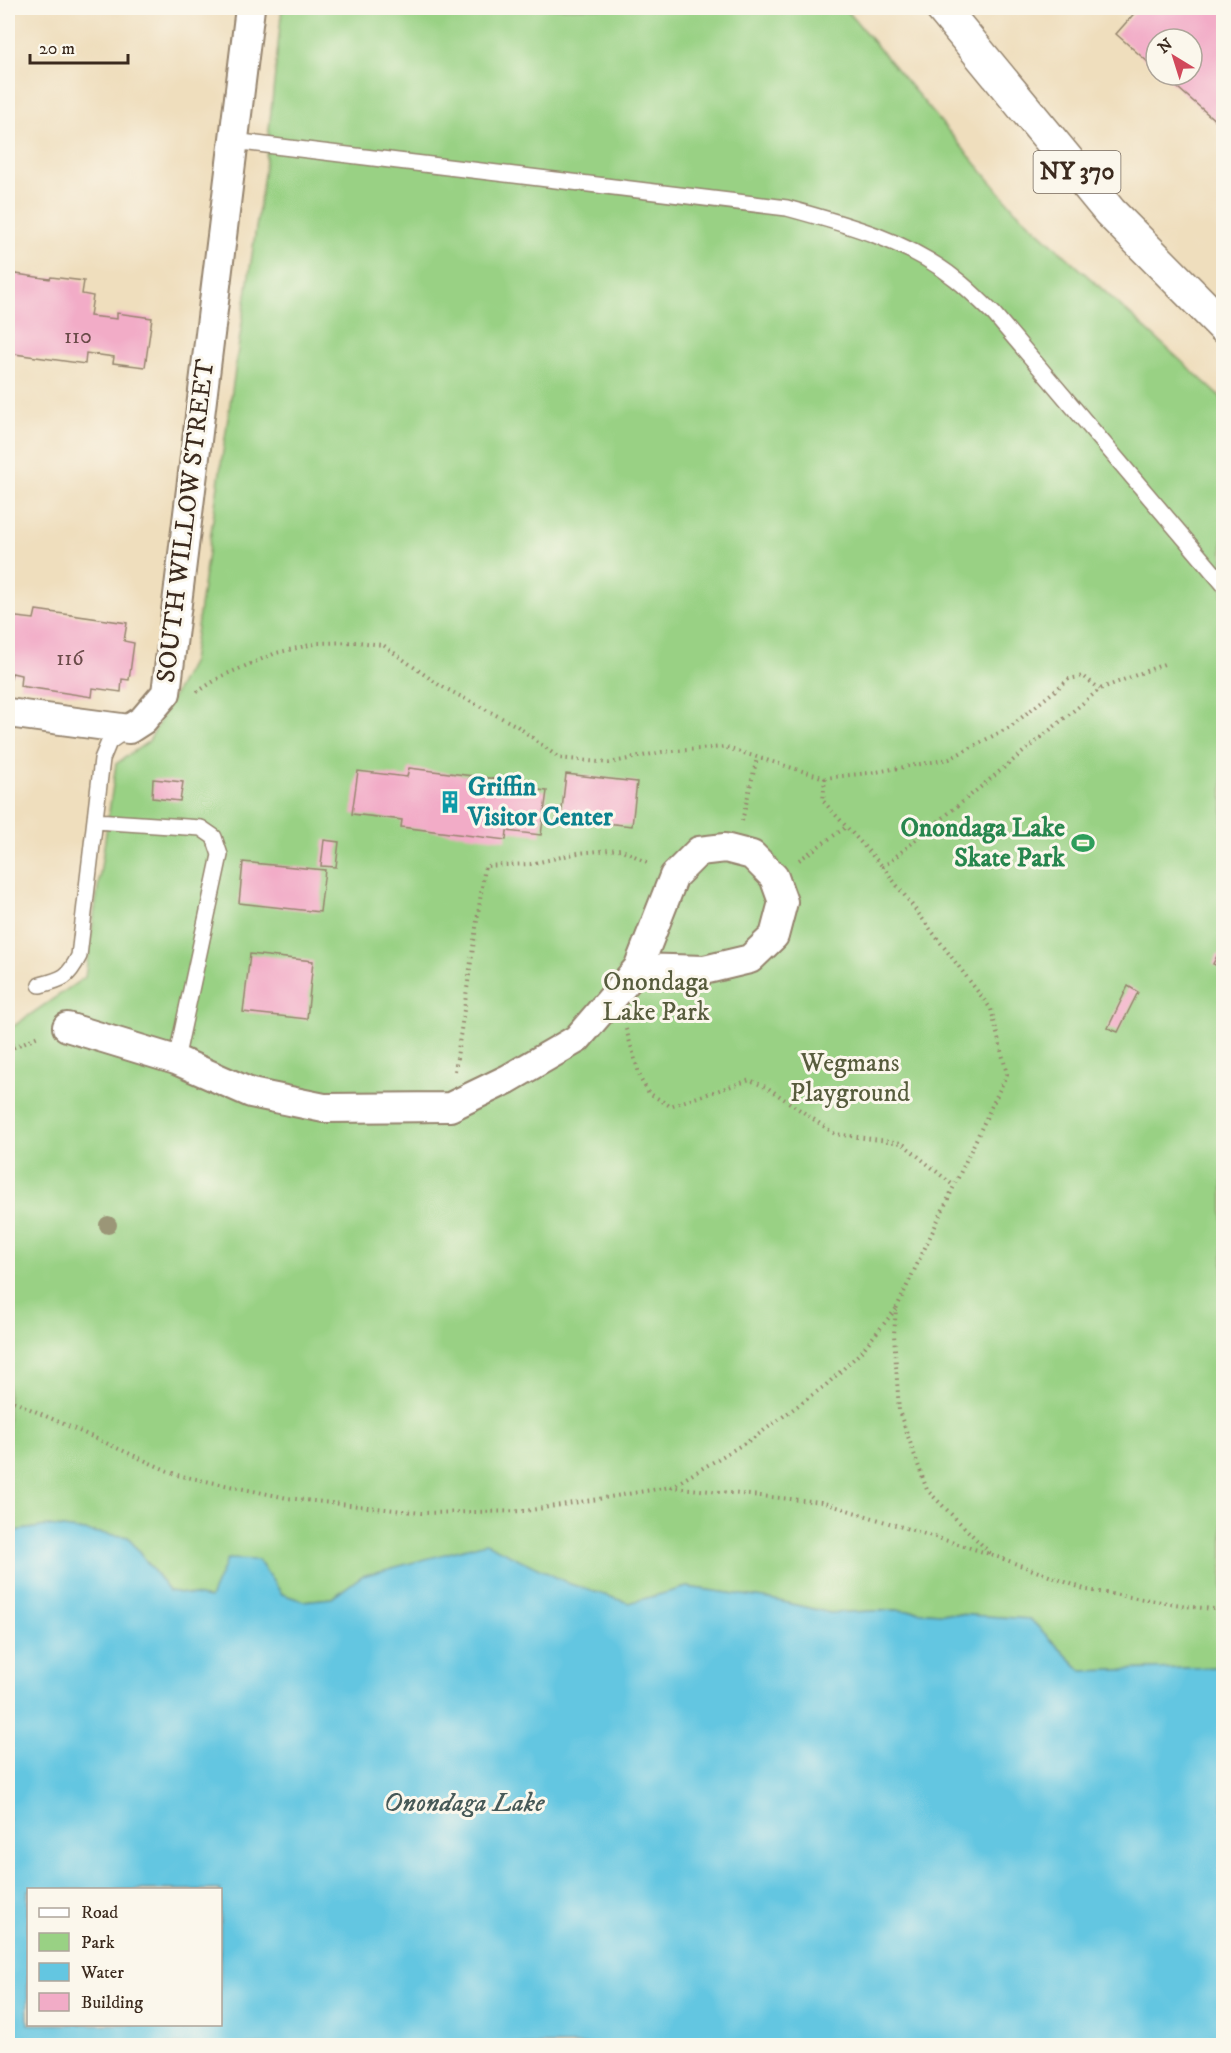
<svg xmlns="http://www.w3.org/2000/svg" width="1231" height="2053" viewBox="0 0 1231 2053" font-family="'IM FELL DW Pica',serif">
  <rect width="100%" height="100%" fill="#fbf7ec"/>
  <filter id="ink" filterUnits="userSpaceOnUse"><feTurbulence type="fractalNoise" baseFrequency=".0167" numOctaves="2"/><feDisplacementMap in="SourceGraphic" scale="12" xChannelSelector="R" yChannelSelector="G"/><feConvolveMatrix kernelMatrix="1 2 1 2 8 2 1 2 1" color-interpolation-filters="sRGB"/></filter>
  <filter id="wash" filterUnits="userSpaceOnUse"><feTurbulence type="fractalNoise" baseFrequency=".008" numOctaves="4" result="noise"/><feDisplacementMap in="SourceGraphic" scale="24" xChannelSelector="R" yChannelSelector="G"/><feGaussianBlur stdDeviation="1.35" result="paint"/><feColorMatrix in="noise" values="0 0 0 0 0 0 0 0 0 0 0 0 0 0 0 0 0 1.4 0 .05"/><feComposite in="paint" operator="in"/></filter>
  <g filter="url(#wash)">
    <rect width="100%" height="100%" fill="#efdebd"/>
    <path fill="#99d184" stroke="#6a7e51" stroke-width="1.5" d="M282,8h563l169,201 209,190v1268l-141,4 -52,-52 -135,-9 -65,3 -60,-14 -83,-12 -58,16 -59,-19 -208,-8 -29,22 -31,3 -20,-7 -24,-34 -48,38 -41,-7 -41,-54 -80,-11 -40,6v-502l77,-53 31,-213 33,-23 43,-80 73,-494z"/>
    <path fill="#63c6e1" stroke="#4f7880" stroke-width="1.5" fill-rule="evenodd" d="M48,1526l80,11 41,54 41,7 17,-39 31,1 24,34 21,7 29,-3 30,-22 124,-33 84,41 59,19 58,-16 83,12 60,14 65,-3 135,9 52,52 141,-4v378h-1215v-513zM28,1890h192v134h-192z"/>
    <g id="blocks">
      <path fill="#f2acc7" d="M1139,8h85v120l-61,-53h29v-36h-36v30l-40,-35z
        M16,274l34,5 1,-2 33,4 -2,13 11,2 -3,20 27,3v-6l35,5 -7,49 -32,-4 1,-6 -28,-4 -1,11 -77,-11v-72z
        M36,610l91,13 -3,18 10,2 -5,37 -7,-1 -1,13 -28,-4 -1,9 -72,-11 1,-11 -9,-2 -2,9h-2v-66l26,3z
        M409,768l104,13v6l34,4 -6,44 -34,-4 -1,9 -105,-13 1,-7 -50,-6 6,-43 49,6z
        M566,774l71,8 -5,44 -71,-8z
        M153,779l30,3 -3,19 -28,-3z
        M324,840l15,2 -3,25 -15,-1z
        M243,862l82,8 -5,42 -81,-9z
        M250,954l63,7 -6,58 -64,-7z
        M1218,954l6,3v12l-11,-5z
        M1128,986l10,6 -20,40 -10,-4z"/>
    </g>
  </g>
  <g filter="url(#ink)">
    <use href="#blocks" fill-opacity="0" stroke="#95846e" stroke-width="1.5"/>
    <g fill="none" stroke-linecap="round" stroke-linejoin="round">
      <g stroke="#95846e" stroke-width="18">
        <path id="lane" d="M233,141l554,67c59,16 122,33 170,72 13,10 25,23 37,34l230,271
          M95,821l106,7 13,9 6,18 -44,205
          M40,985c23,-6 28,-7 39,-29l23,-197 7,-17 17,-12"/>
      </g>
      <g stroke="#95846e" stroke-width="32">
        <path id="street" d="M8,713l121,16 14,-9 23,-27 84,-685
          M67,1027l109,33 75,33 73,15 126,-1 58,-28 69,-40 61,-71 36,-92 25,-25 26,-3 27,7 22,22 9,25 -9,34 -24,23 -46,11 -66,-2"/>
      </g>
      <g stroke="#95846e" stroke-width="36">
        <path id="primary" d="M942,8l168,204 114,115"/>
      </g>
      <path stroke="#95846e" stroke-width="4" stroke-dasharray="1.5 4.5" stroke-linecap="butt" d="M197,692l25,-16 54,-23 42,-10 40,-1 25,3 56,40 78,41 42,32 50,5 53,-11 62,-5 101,31 51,-6 73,-13 61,-32 59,-48 14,-3 17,13
        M825,778l-2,23 60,66
        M742,821l15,-63
        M799,860l47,-33
        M626,1029l15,51 8,13 21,13 80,-26 18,8 67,46 67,9 52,43
        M8,1039l6,8
        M8,1050l30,-14
        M455,1071l30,-205 46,-2 47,-11 42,-4 27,13
        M8,1399l169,76 110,23 134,15 104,-2 145,-24 151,15 169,52 97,36 106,17 31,3
        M671,1487l84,-50 71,-52 34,-32 36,-44
        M990,1553l-63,-63 -28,-79 -5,-77 2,-25 111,-235 -16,-65 -108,-142 217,-178 64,-25"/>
      <use href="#lane" stroke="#fff" stroke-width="15"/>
      <use href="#street" stroke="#fff" stroke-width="28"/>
      <use href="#primary" stroke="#fff" stroke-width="33"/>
    </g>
    <circle fill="#9b9677" cx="108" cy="1225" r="9"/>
  </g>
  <defs>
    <g id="building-bare" transform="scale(1.8)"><path d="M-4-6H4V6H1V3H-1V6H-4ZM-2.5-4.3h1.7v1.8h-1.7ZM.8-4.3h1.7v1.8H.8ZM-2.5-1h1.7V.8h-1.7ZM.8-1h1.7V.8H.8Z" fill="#0f9aa8" stroke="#fbf7ec" stroke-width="2.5" paint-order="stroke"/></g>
    <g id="stadium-bare" transform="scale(1.8)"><path d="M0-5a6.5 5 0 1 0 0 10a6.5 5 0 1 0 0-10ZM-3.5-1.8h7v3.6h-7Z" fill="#2e9e5b" stroke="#fbf7ec" stroke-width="2.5" paint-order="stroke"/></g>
  </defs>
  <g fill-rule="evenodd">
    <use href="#building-bare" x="450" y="802"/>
    <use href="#stadium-bare" x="1083" y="843"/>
  </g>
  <g text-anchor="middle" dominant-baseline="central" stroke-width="6" stroke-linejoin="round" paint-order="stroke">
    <g font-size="22" fill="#694a48">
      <text x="78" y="336">110</text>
      <text x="70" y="658">116</text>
    </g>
    <rect fill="#fbf7ec" stroke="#75685c" stroke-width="1.5" x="1033.5" y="151" width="87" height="42" rx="4.5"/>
    <g font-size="24" font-weight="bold" fill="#3b2a1e">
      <text x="1077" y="172">NY 370</text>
    </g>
    <g font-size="26" fill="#3b2a1e" stroke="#fbf7ec">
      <text transform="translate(186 521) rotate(-83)">SOUTH WILLOW STREET</text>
    </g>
    <g font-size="26" font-weight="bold" fill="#0d838f" stroke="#fbf7ec" text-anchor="start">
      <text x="468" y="787">Griffin<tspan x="468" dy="30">Visitor Center</tspan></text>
    </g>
    <g font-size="26" font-weight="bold" fill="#27864d" stroke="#fbf7ec" text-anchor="end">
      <text x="1065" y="828">Onondaga Lake<tspan x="1065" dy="30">Skate Park</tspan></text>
    </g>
    <g font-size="26" fill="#575c3d" stroke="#fbf7ec">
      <text x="656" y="982">Onondaga<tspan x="656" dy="30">Lake Park</tspan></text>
      <text x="850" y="1063">Wegmans<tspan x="850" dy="30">Playground</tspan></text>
    </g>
    <g font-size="27" font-style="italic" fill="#475958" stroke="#fbf7ec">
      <text x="464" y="1803">Onondaga Lake</text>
    </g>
  </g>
  <rect width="1231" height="2053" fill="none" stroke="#fbf7ec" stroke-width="30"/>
  <rect x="27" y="1888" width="195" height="138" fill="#fbf7ec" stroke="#aea59a" stroke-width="1.5"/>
  <rect x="39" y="1908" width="30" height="9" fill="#ffffff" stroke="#aea59a" stroke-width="1.5"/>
  <text x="81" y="1918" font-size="18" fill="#3b2a1e">Road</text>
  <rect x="39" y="1933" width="30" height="18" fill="#99d184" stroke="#aea59a" stroke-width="1.5"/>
  <text x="81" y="1948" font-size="18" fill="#3b2a1e">Park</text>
  <rect x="39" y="1963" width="30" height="18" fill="#63c6e1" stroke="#aea59a" stroke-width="1.5"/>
  <text x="81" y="1978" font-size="18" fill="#3b2a1e">Water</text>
  <rect x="39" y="1993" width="30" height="18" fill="#f2acc7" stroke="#aea59a" stroke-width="1.5"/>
  <text x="81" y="2008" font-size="18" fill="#3b2a1e">Building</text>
  <g transform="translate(1174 57) rotate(322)"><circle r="28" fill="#fbf7ec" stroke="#aea59a" stroke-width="1.5"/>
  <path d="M0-4.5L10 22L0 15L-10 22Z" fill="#d1495b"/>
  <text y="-9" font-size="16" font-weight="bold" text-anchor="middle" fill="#3b2a1e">N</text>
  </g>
  <path d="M30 54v9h98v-9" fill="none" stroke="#3b2a1e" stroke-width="3"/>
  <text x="39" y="54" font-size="18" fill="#3b2a1e" stroke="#fbf7ec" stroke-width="4.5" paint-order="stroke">20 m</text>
</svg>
